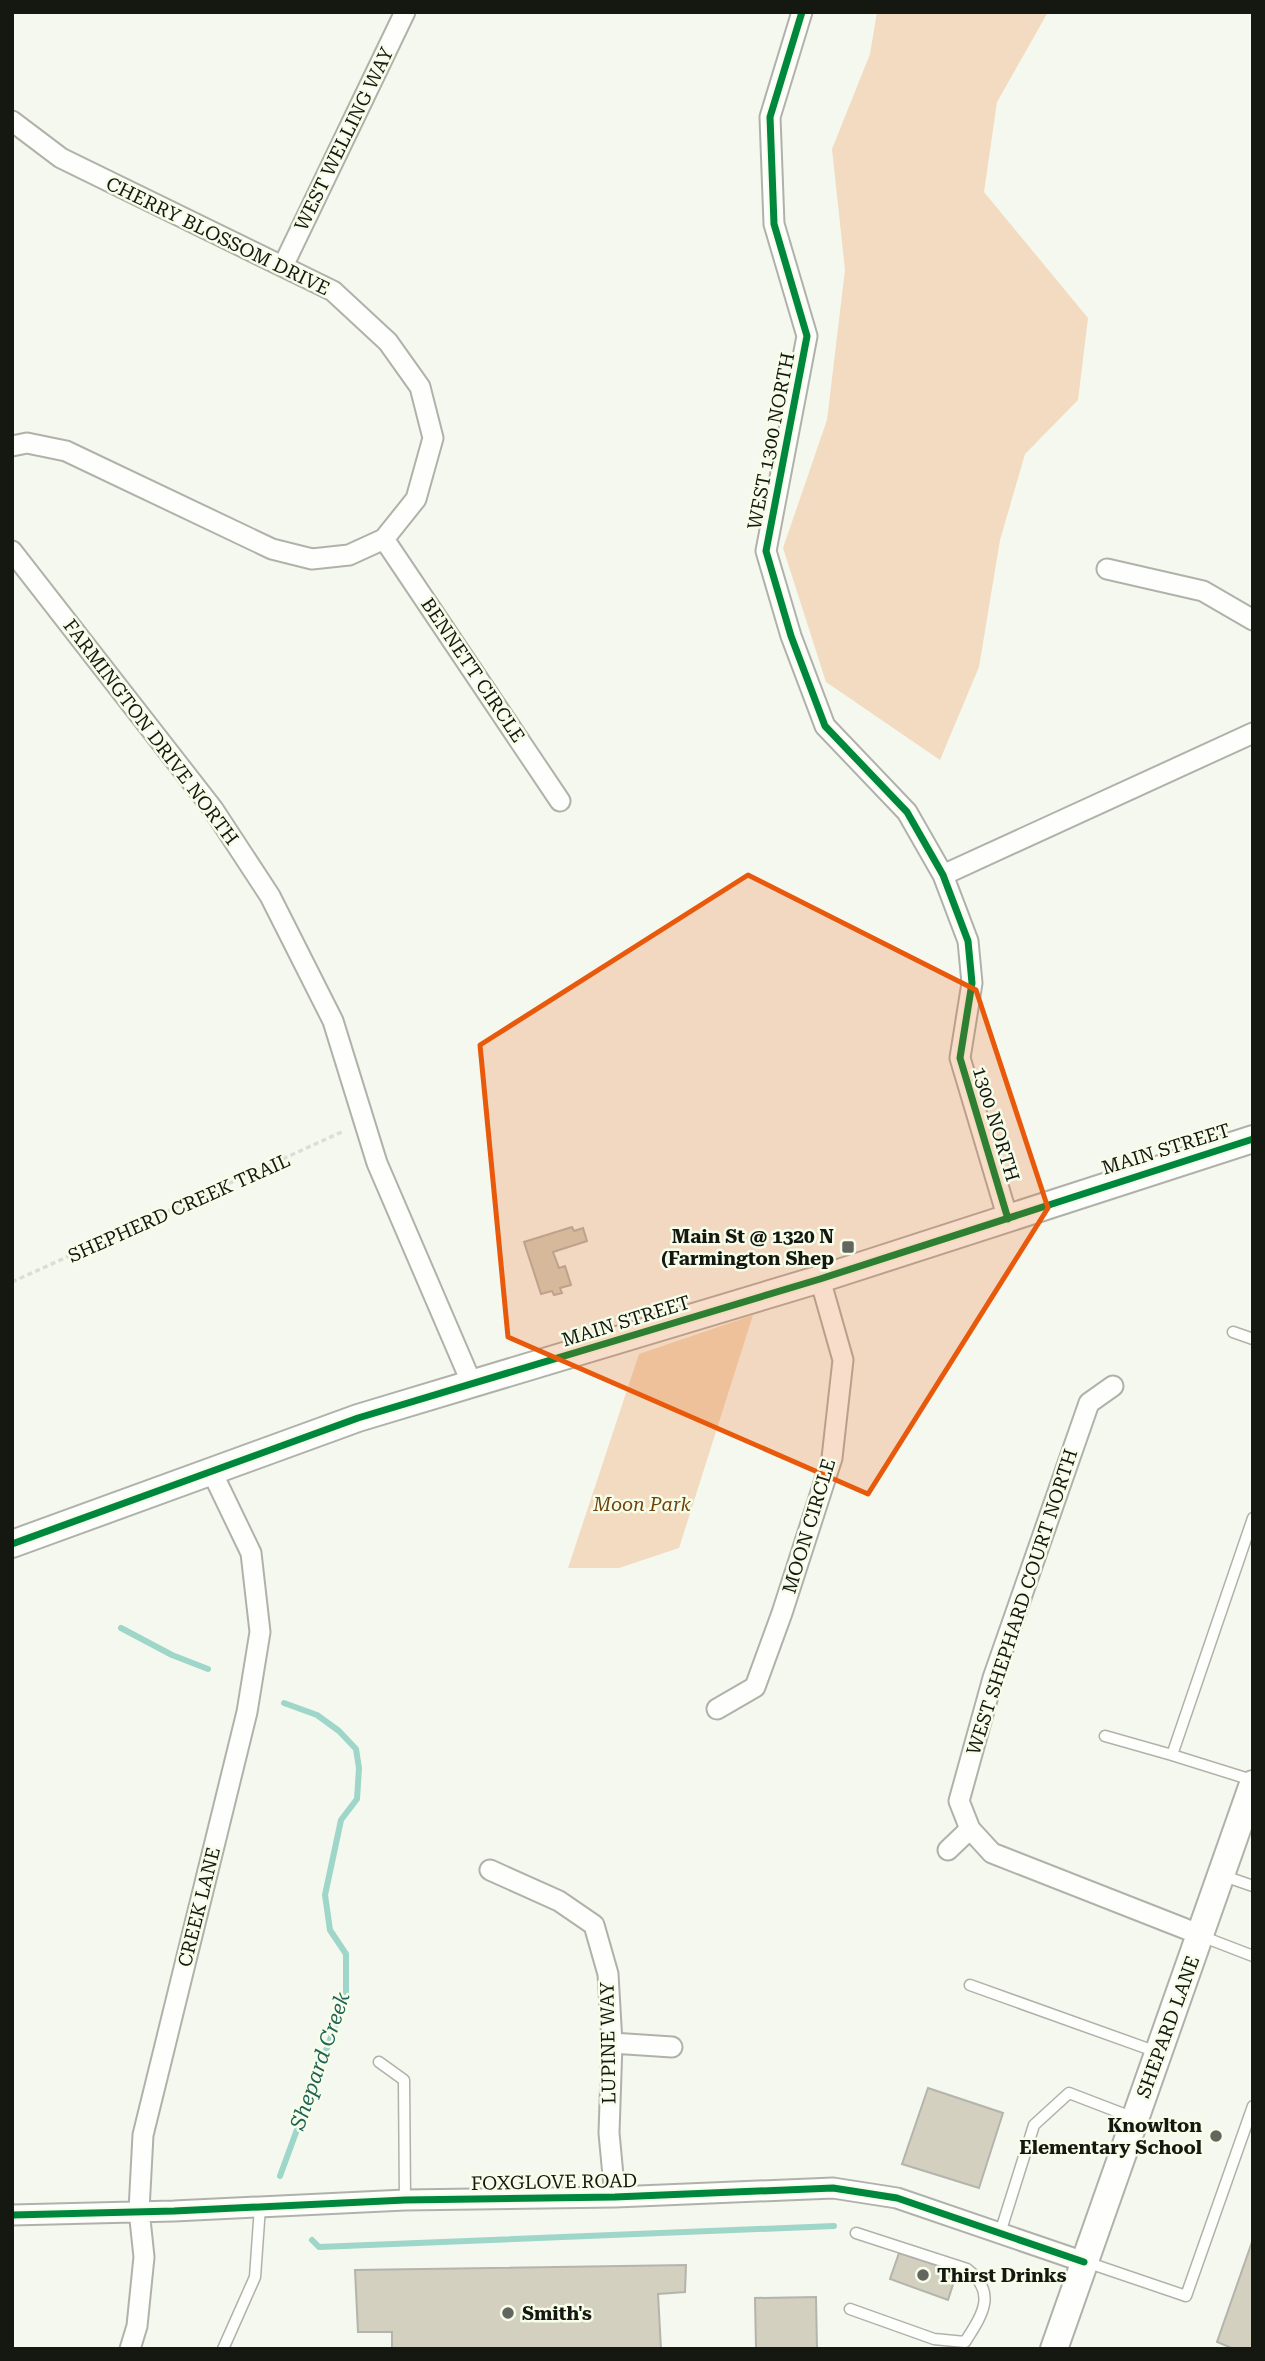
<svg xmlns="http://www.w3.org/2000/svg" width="1265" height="2361" viewBox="0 0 1265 2361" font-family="'Roboto Serif',serif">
  <rect width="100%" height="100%" fill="#f5f8ee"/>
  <path fill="#f2dbc0" d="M877,12h171l-51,90 -13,90 104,126 -10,82 -53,54 -25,86 -21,127 -39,93 -114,-78 -43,-134 44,-128 18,-150 -13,-121 38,-95z
    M753,1315l-74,233 -60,20h-51l71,-214z"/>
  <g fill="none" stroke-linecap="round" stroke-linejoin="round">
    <path stroke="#9ed6ca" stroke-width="6" d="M121,1628l51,27 36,14
      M280,2176l66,-180v-42l-16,-24 -5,-35 16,-75 16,-21 2,-31 -3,-19 -17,-18 -22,-16 -33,-12
      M312,2240l7,7 515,-21"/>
  </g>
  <path fill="#d3d0c0" stroke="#b4b4ad" stroke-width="2" d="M572,1227l2,4 9,-3 4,13 -34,11 6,16 6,-2 6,19 -11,3 2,5 -8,2 -2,-4 -11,3 -17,-52z
    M928,2088l75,25 -24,75 -77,-24z
    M1253,2239v110h-19l-17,-7z
    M899,2253l58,19 -9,28 -58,-21z
    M686,2265l-1,27 -27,2 3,55h-269v-17h-34l-3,-62z
    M816,2297l1,52h-61l-1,-51z"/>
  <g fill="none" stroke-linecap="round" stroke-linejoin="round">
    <g stroke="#b0b2aa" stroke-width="13">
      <path id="lane" d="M1233,1332l20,7
        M1105,1736l67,19
        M1252,1780l-80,-25 81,-237
        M1221,1875l32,11
        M1201,1936l52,20
        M970,1985l187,67
        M379,2062l25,18 1,120
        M1000,2233l34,-108 35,-32 65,25
        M1086,2262l100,34 67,-190
        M850,2309l84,30 31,3c17,-27 33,-49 2,-73l-111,-36
        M223,2349l32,-72 5,-70"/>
    </g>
    <g stroke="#b0b2aa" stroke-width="23">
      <path id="street" d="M802,12l-32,105 4,107 33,112 -41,215 25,85 34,90 82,86 36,63 25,66 4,42 -12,75 48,161
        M12,121l49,37 272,133 55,51 32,45 13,51 -17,61 -32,40 -35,16 -37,4 -40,-10 -206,-98 -39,-8 -15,3
        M283,266l122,-254
        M384,539l176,262
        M12,551l201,258 57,87 63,125 44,142 95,221
        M1107,569l96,22 50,29
        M943,875l310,-142
        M1113,1386l-24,17 -96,275 -34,123 11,28 22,24 209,82
        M717,1709l38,-22 27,-74 50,-155 11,-98 -23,-81
        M948,1850l22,-21
        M490,1870l69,31 35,24 14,49 4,69 -3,90 6,64
        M612,2043l60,4
        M12,2215l162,-4 231,-11 210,-3 218,-9 64,10 187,64
        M130,2349l7,-23 7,-69 -5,-47 4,-75 104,-423 13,-80 -9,-79 -39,-81"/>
    </g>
    <g stroke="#b0b2aa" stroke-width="30">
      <path id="secondary" d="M12,1544l346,-126 462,-139 433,-140
        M1054,2349l199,-565"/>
    </g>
    <path stroke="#dcddda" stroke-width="3.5" stroke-dasharray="5 3.5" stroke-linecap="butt" d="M12,1282l332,-151"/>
    <use href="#lane" stroke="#fefefc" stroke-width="10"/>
    <use href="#street" stroke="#fefefc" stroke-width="19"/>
    <use href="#secondary" stroke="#fefefc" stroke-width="26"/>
    <g stroke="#f6fde9" stroke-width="11">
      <path id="cycleway" d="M802,12l-32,105 4,107 33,112 -41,215 25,85 34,90 82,86 36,63 25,66 4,42 -12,75 48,161
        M12,1544l346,-126 462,-139 433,-140
        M12,2215l162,-4 231,-11 210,-3 218,-9 64,10 187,64"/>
    </g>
    <use href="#cycleway" stroke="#00873e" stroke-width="7"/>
  </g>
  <path fill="#e8590c" fill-opacity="0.2" stroke="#e8590c" stroke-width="5" stroke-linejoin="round" d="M748,875l228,115 72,218 -180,286 -360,-157 -28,-292z"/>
  <g fill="#63665e" stroke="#f6fde9" stroke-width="2.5">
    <rect x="841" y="1240" width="14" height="14" rx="3.5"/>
    <circle cx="1216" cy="2136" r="7"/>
    <circle cx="923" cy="2275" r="7"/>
    <circle cx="508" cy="2313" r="7"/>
  </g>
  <g text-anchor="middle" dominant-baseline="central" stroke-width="5" stroke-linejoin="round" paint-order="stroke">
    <g font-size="19" fill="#151811" stroke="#f6fde9">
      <text transform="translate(344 139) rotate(-64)">WEST WELLING WAY</text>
      <text transform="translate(218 236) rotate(26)">CHERRY BLOSSOM DRIVE</text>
      <text transform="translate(771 441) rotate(-79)">WEST 1300 NORTH</text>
      <text transform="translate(473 670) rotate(56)">BENNETT CIRCLE</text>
      <text transform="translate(151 732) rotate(53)">FARMINGTON DRIVE NORTH</text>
      <text transform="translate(996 1124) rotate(73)">1300 NORTH</text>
      <text transform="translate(1166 1149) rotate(-17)">MAIN STREET</text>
      <text transform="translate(179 1208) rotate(-24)">SHEPHERD CREEK TRAIL</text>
      <text transform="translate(626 1321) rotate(-17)">MAIN STREET</text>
      <text transform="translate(809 1526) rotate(-73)">MOON CIRCLE</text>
      <text transform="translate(1022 1602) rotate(-72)">WEST SHEPHARD COURT NORTH</text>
      <text transform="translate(199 1907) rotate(-76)">CREEK LANE</text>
      <text transform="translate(1168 2027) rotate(-70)">SHEPARD LANE</text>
      <text transform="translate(608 2043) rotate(-91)">LUPINE WAY</text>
      <text transform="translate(554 2182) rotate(-1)">FOXGLOVE ROAD</text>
    </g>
    <g font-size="19" font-weight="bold" fill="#151811" stroke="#f6fde9" text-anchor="end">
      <text x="834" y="1236">Main St @ 1320 N<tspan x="834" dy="22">(Farmington Shep</tspan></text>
      <text x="1202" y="2125">Knowlton<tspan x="1202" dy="22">Elementary School</tspan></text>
      <text x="937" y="2275" text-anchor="start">Thirst Drinks</text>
      <text x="522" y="2313" text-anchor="start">Smith's</text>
    </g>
    <g font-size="19" font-style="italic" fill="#6f420c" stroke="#f6fde9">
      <text x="642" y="1504">Moon Park</text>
    </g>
    <g font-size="21" font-style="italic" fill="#216258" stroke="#f6fde9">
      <text transform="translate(320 2061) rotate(-71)">Shepard Creek</text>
    </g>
  </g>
  <rect width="1265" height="2361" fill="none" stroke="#151811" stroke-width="28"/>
</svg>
